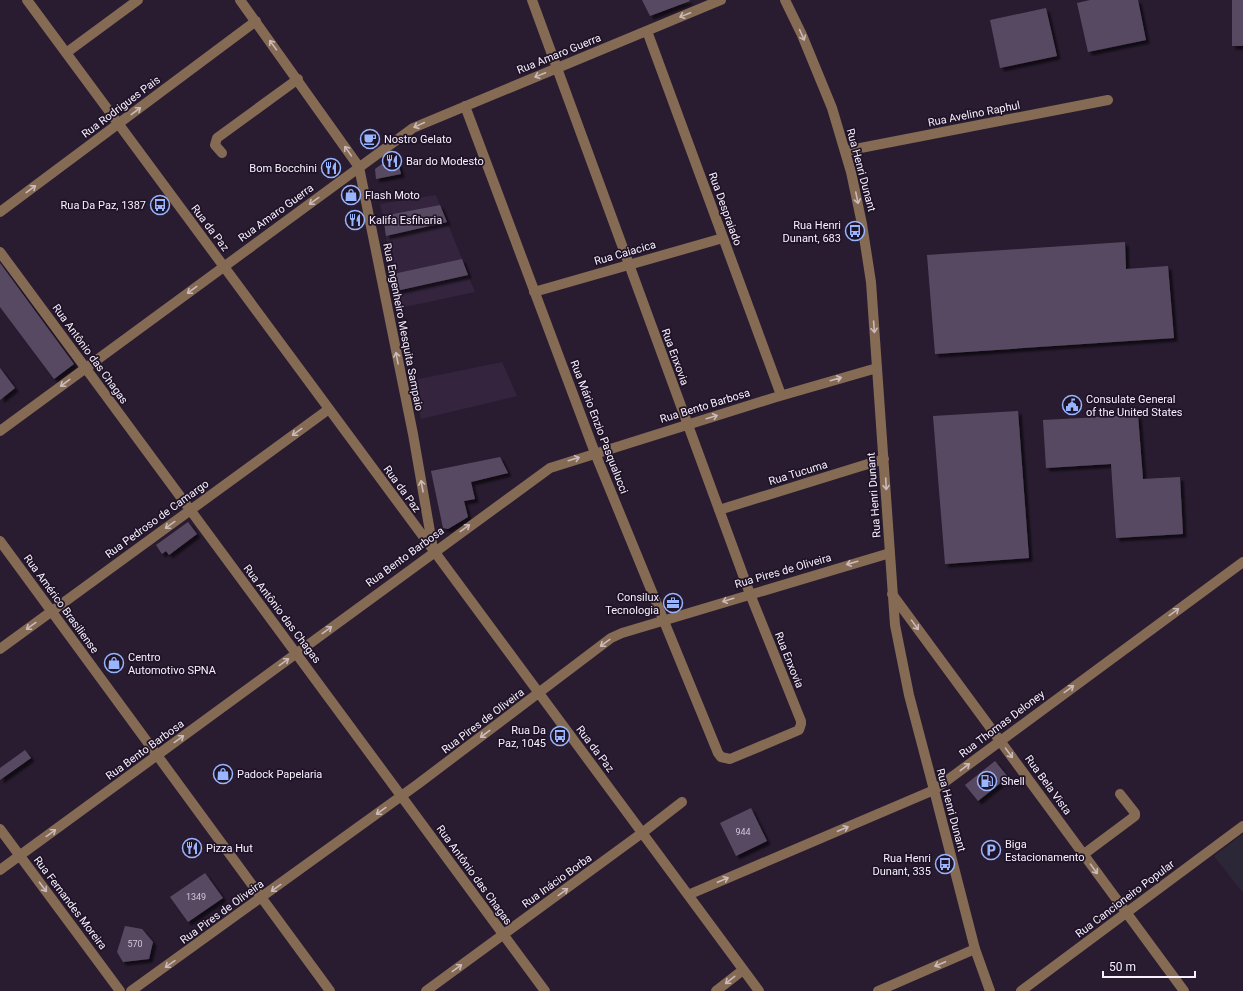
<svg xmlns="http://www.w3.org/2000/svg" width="1243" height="991" viewBox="0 0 1243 991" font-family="Roboto,sans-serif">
  <defs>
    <filter id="shadow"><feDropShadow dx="3.5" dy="3.5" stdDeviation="1" flood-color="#0009"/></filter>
  </defs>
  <rect width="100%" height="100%" fill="#291c31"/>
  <path fill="#34243e" d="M436,195l4,10 -57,11 -3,-12z
    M447,222l15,37 -69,15 -7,-38z
    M468,275l7,17 -75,16 -4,-17z
    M502,362l15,34 -96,23 -7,-39z"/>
  <path fill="#2b2737" d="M1243,834v59l-29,-37z"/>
  <path fill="#594a63" filter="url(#shadow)" d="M642,0h47l1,1 -40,15z
    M1090,0h48l8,40 -58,12 -11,-49z
    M1232,0h11v46h-11z
    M1046,8l11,48 -57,12 -10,-48z
    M396,154l5,20 -25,5 -1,-10z
    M440,205l7,17 -61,14 -3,-20z
    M1125,242l1,27 42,-3 6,72 -239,16 -8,-99z
    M462,259l6,16 -72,16 -3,-17z
    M0,263l74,101 -20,15 -54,-72z
    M0,368l15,20 -15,12z
    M1018,411l11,147 -84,6 -12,-148z
    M1138,415l5,64 37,-2 3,57 -67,4 -5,-74 -65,4 -3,-48z
    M500,457l8,16 -37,9 4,17 -11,2 4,16 -20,12 -5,-1 -12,-57z
    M188,522l9,12 -28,21 -3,-4 -4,3 -6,-9z
    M25,750l6,8 -31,22v-12z
    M995,761l13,16 -30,24 -13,-16z
    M751,808l16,33 -31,15 -16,-33z
    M205,873l18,25 -35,24 -18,-25z
    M125,926l17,3 11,13 -4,17 -26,3 -6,-10z"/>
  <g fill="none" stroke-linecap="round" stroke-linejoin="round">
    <path stroke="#856a54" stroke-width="10" d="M27,0l732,991
      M240,0l119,167 54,267 20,115
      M785,0l17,35 30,73 19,64 11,52 9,58 24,343 14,70 25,95 41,159 15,42
      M647,31l134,364
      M66,53l72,-53
      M465,106l130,347 123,300 3,4 9,2 69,-29 2,-6v-3l-51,-127 -218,-594
      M845,151l263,-51
      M222,153l-7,-8 2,-7 81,-59
      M0,212l256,-191
      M0,252l545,739
      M534,292l189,-54
      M0,431l413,-303 308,-128
      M719,510l165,-51
      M0,541l330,450
      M892,594l292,397
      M0,649l329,-240
      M0,829l120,162
      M1084,854l51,-38v-3l-15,-19
      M0,870l550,-402 223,-70 104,-30
      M688,895l246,-105 309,-228
      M131,991l287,-207 193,-146 11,-5 268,-80
      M426,991l216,-158 40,-31
      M716,991l27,-21
      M878,991l97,-42
      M1021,991l222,-165"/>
  </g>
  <defs><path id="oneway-shaft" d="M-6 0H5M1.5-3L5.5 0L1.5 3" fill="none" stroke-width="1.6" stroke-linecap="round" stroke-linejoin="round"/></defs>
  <g stroke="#cababa">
    <use href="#oneway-shaft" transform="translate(685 15) rotate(158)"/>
    <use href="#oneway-shaft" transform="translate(802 35) rotate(66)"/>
    <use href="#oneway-shaft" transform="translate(273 45) rotate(-126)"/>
    <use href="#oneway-shaft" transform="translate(540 75) rotate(158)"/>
    <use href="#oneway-shaft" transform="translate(136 111) rotate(-37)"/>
    <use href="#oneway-shaft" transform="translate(419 125) rotate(155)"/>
    <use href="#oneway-shaft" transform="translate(348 151) rotate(-125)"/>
    <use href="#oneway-shaft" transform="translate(31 189) rotate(-37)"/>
    <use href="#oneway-shaft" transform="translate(857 198) rotate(78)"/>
    <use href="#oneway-shaft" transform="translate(314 201) rotate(144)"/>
    <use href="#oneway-shaft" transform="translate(192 290) rotate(144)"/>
    <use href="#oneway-shaft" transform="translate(874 327) rotate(86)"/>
    <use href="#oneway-shaft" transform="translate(397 358) rotate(-101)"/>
    <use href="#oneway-shaft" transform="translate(836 379) rotate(-16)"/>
    <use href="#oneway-shaft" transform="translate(65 383) rotate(143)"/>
    <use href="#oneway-shaft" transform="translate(712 417) rotate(-17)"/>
    <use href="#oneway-shaft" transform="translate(297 432) rotate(144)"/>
    <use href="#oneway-shaft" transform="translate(574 459) rotate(-17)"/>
    <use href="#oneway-shaft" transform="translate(886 484) rotate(87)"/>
    <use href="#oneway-shaft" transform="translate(422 486) rotate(-100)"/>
    <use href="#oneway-shaft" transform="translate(170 525) rotate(144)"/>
    <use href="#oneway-shaft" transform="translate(465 528) rotate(-36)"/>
    <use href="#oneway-shaft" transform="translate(852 563) rotate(164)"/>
    <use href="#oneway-shaft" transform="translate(728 600) rotate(163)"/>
    <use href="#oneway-shaft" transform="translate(1174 612) rotate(-36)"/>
    <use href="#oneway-shaft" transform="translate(915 625) rotate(54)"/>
    <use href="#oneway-shaft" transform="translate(31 626) rotate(144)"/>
    <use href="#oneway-shaft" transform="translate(327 630) rotate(-36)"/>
    <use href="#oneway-shaft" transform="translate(605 643) rotate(144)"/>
    <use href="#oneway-shaft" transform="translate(284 662) rotate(-36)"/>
    <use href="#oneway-shaft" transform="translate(1069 689) rotate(-36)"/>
    <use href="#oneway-shaft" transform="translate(485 734) rotate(143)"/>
    <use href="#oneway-shaft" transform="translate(179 739) rotate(-36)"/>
    <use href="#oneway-shaft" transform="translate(1009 753) rotate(54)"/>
    <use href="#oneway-shaft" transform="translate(965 767) rotate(-37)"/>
    <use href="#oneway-shaft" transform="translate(381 811) rotate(144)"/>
    <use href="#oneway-shaft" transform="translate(843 829) rotate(-23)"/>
    <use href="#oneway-shaft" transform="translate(51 833) rotate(-36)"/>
    <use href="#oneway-shaft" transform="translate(1094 869) rotate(54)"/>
    <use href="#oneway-shaft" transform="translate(723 880) rotate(-23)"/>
    <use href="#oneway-shaft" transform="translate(43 887) rotate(53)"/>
    <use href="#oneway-shaft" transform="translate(276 888) rotate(144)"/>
    <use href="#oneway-shaft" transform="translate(563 892) rotate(-36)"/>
    <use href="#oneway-shaft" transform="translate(170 964) rotate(145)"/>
    <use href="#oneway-shaft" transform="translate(940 964) rotate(157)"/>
    <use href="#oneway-shaft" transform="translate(457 968) rotate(-36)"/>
    <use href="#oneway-shaft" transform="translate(730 980) rotate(142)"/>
  </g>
  <defs>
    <g id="cafe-ring" transform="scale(1)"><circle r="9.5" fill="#1f1327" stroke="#98b5fd" stroke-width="1.5"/><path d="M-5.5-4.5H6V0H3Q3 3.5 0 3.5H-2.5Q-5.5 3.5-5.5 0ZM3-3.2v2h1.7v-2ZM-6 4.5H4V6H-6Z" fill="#98b5fd"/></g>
    <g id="restaurant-ring" transform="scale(1)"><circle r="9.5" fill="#1f1327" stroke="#98b5fd" stroke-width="1.5"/><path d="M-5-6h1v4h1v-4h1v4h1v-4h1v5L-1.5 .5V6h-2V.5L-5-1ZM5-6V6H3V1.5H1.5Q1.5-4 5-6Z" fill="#98b5fd"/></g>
    <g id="shop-ring" transform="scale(1)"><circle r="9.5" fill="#1f1327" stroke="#98b5fd" stroke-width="1.5"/><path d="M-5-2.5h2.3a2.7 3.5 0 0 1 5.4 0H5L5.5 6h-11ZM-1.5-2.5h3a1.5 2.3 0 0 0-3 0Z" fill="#98b5fd"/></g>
    <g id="bus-ring" transform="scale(1)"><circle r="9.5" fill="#1f1327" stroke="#98b5fd" stroke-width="1.5"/><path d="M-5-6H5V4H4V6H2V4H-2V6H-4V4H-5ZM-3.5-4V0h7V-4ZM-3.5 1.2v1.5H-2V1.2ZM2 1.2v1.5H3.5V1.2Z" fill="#98b5fd"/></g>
    <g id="civic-ring" transform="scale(1)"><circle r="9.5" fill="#1f1327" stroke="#98b5fd" stroke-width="1.5"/><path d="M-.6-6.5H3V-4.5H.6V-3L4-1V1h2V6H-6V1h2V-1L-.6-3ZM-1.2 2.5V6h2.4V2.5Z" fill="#98b5fd"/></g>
    <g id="office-ring" transform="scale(1)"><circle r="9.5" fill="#1f1327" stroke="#98b5fd" stroke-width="1.5"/><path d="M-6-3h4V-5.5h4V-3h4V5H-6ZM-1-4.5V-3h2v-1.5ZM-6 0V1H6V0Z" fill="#98b5fd"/></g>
    <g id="fuel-ring" transform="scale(1)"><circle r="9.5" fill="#1f1327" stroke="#98b5fd" stroke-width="1.5"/><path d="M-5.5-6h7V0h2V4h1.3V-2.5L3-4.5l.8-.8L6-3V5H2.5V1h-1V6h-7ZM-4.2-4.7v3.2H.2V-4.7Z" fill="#98b5fd"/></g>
    <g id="parking-ring" transform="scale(1)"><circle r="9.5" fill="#1f1327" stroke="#98b5fd" stroke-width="1.5"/><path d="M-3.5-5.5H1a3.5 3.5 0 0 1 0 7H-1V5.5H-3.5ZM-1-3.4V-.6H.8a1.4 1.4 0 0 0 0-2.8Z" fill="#98b5fd"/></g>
  </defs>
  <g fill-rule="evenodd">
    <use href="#cafe-ring" x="370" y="139"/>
    <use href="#restaurant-ring" x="392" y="161"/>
    <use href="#restaurant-ring" x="331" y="168"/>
    <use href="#shop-ring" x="351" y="195"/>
    <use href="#bus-ring" x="160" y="205"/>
    <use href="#restaurant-ring" x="355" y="220"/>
    <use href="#bus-ring" x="855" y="231"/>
    <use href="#civic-ring" x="1072" y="405"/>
    <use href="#office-ring" x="673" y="603"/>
    <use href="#shop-ring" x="114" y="663"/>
    <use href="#bus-ring" x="560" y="736"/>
    <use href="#shop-ring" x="223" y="774"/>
    <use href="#fuel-ring" x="987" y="781"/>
    <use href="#restaurant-ring" x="192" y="848"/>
    <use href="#parking-ring" x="991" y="850"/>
    <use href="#bus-ring" x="945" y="864"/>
  </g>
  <g text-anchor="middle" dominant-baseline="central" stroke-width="3.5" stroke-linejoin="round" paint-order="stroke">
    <g font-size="9" fill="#d0c6d7">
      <text x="743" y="832">944</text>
      <text x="196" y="897">1349</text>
      <text x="135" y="944">570</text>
    </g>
    <g font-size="11" fill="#f8f0fe" stroke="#1f1327">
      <text transform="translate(559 54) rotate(-22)">Rua Amaro Guerra</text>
      <text transform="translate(121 107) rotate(-37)">Rua Rodrigues Pais</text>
      <text transform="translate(974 114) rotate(-11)">Rua Avelino Raphul</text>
      <text transform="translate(861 170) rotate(75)">Rua Henri Dunant</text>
      <text transform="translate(725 209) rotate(70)">Rua Despraiado</text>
      <text transform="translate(276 213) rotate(-36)">Rua Amaro Guerra</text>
      <text transform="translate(210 228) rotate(53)">Rua da Paz</text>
      <text transform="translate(625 253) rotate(-16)">Rua Caiacica</text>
      <text transform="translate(403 327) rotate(79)">Rua Engenheiro Mesquita Sampaio</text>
      <text transform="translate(90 354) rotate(54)">Rua Antônio das Chagas</text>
      <text transform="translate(675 357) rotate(70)">Rua Enxovia</text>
      <text transform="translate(705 406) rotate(-17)">Rua Bento Barbosa</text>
      <text transform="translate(599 427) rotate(69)">Rua Mário Enzio Pasqualucci</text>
      <text transform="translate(798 473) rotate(-17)">Rua Tucuma</text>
      <text transform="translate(402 489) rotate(54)">Rua da Paz</text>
      <text transform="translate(874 495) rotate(-94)">Rua Henri Dunant</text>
      <text transform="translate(157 519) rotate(-36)">Rua Pedroso de Camargo</text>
      <text transform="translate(405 557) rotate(-36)">Rua Bento Barbosa</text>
      <text transform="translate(783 571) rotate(-16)">Rua Pires de Oliveira</text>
      <text transform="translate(61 604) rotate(54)">Rua Américo Brasiliense</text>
      <text transform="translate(282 614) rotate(53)">Rua Antônio das Chagas</text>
      <text transform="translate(789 660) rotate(68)">Rua Enxovia</text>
      <text transform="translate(483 721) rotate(-37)">Rua Pires de Oliveira</text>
      <text transform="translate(1002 724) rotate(-37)">Rua Thomas Deloney</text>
      <text transform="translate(595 749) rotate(53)">Rua da Paz</text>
      <text transform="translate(145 750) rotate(-36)">Rua Bento Barbosa</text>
      <text transform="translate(1048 785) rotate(54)">Rua Bela Vista</text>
      <text transform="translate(951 810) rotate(75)">Rua Henri Dunant</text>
      <text transform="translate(474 875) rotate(54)">Rua Antônio das Chagas</text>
      <text transform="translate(557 881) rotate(-36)">Rua Inácio Borba</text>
      <text transform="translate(1125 899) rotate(-37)">Rua Cancioneiro Popular</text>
      <text transform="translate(70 903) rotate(53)">Rua Fernandes Moreira</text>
      <text transform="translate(222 912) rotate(-36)">Rua Pires de Oliveira</text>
    </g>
    <g font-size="11" fill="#f8f0fe" stroke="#1f1327" text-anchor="start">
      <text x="384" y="139">Nostro Gelato</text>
      <text x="406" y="161">Bar do Modesto</text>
      <text x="317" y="168" text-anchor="end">Bom Bocchini</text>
      <text x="365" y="195">Flash Moto</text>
      <text x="146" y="205" text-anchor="end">Rua Da Paz, 1387</text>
      <text x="369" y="220">Kalifa Esfiharia</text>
      <text x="841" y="225" text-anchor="end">Rua Henri<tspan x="841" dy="13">Dunant, 683</tspan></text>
      <text x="1086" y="399">Consulate General<tspan x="1086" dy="13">of the United States</tspan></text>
      <text x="659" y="597" text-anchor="end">Consilux<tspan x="659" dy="13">Tecnologia</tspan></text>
      <text x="128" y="657">Centro<tspan x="128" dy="13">Automotivo SPNA</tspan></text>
      <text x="546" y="730" text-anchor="end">Rua Da<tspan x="546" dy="13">Paz, 1045</tspan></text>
      <text x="237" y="774">Padock Papelaria</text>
      <text x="1001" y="781">Shell</text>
      <text x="1005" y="844">Biga<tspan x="1005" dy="13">Estacionamento</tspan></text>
      <text x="206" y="848">Pizza Hut</text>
      <text x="931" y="858" text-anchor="end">Rua Henri<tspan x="931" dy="13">Dunant, 335</tspan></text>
    </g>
  </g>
  <path d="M1103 971v6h92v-6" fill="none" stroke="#f8f0fe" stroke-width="2"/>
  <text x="1109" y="971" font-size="12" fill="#f8f0fe" stroke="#1f1327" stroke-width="3" paint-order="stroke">50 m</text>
</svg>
